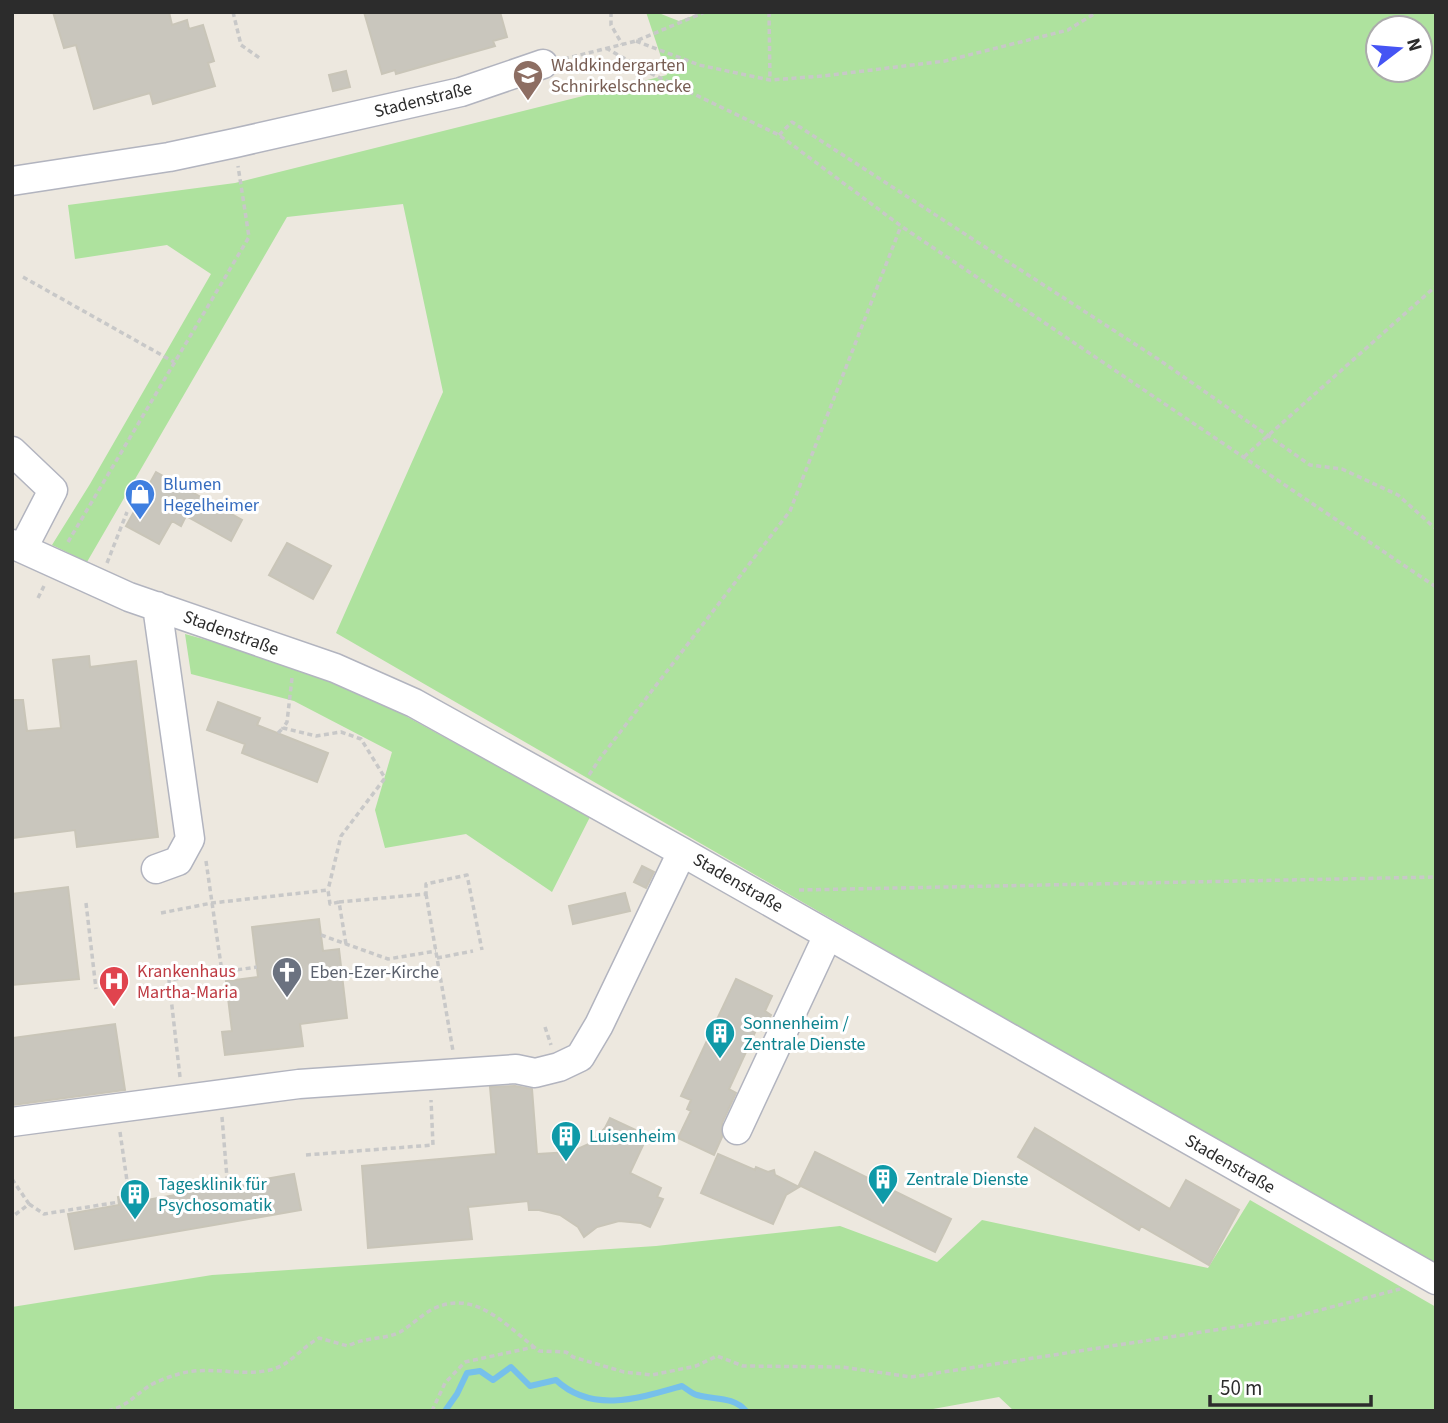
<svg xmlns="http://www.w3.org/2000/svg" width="1448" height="1423" viewBox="0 0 1448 1423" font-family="'Source Sans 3',sans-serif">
  <rect width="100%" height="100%" fill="#ede8df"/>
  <path fill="#aee29e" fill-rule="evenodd" d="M646,12h10l23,9 24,-9h733v1252l-5,1 -1095,-632 107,-241 -40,-188 -116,13 -200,345 -35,-17 38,-61 121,-210 -44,-29 -92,14 -7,-54 167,-22 432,-108zM1378,28h42v42h-42z
    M185,634l144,40 261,143 -38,75 -86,-58 -81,14 -10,-38 17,-58 -98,-51 -103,-27z
    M1250,1200l186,107v104h-422l-15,-14 -77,14h-910v-104l200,-32 444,-29 184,-20 97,36 45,-42 226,48z"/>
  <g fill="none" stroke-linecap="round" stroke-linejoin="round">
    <path stroke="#76c0eb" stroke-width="6" d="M445,1411l12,-17 10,-21 13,-2 13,9 18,-13 19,19 26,-6c36,34 84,18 126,6 5,3 10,8 15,9 17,5 36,1 49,16"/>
  </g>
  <path fill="#c9c6bd" stroke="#c9c5b8" stroke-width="2" d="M53,12h116l3,13 15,-5 2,9 14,-4 11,36 -6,2 7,23 -62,18 -3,-11 -56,16 -18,-64 -12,3z
    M364,12h136l7,25 -14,4 2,5 -99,28 -1,-4 -13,4z
    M346,71l4,16 -17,4 -4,-16z
    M156,472l86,48 -11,21 -45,-25 -5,10 -9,-5 -13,23 -33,-18z
    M287,543l44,23 -18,33 -44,-24z
    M89,656l1,11 46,-6 22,176 -81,10 -2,-17 -63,8v-138h11l4,31 34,-3 -8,-68z
    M218,702l42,16 -3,7 71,28 -11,29 -75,-29 3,-9 -38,-14z
    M642,866l12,6 -8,16 -12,-6z
    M68,887l11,92 -67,6v-91z
    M625,893l5,18 -57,13 -4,-18z
    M319,919l4,32 16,-2 8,69 -47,6 3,22 -78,9 -3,-23 10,-1 -6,-50 32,-4 -6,-50z
    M736,979l36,17 -7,15 6,4 -8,16 -6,-3 -28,61 7,4 -14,30v14l-8,18 -36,-17 13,-27 -4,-2 4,-9 -10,-4z
    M115,1024l10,66 -113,15v-67z
    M515,1086l17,3 5,65 34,-2 20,-9 14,-15 5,-10 28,13 -1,6 8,4 -15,32 31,15 -4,9 6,2 -13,28 -9,-4 -22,-2 -22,6 -13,10 -6,-10 -18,-12 -21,-5h-10l-1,-9 -60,6 4,32 -104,9 -6,-82 134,-12 -6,-67z
    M1035,1128l135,81 16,-29 53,30 -30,55 -68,-39 -2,4 -121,-73z
    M815,1152l136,67 -16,33 -136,-67z
    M718,1154l37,16 1,-3 12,5 6,-2 1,5 24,12 -13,8 -13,29 -72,-31z
    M294,1174l7,36 -226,39 -7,-35 51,-9 -1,-8 21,-4 2,8z"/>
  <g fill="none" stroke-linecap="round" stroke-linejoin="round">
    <g stroke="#b2b4bf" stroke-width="31">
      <path id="minor" d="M12,181l157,-24 66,-14 226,-51 82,-28
        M12,451l41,39 -30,58
        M12,544l117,53 206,71 79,35 268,149 754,428
        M156,869l22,-8 12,-22 -33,-233
        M12,1122l287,-38 217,-15 19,4 24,-6 21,-10 19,-32 83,-173
        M737,1130l91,-195"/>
    </g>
    <path stroke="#c8c8c8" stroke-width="3.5" stroke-dasharray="5 3.5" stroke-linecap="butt" d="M233,12l8,33 20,14
      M611,12v13l11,19
      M769,12l1,68
      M636,41l63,24 71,15 53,-4 122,-15 123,-31 29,-18
      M606,48l44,25 129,62 122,91 535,361
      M564,59l72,-18 69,-29
      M779,135l13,-13 366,237 152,106 32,4 56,26 38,34
      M23,277l151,85
      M1244,457l192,-171
      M68,542l181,-305 -11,-71
      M107,563l20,-51
      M38,598l6,-12
      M292,678l-5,44 -4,6 33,8 25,-4 20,7 24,39 -44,58 -13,54
      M278,733l5,-5
      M589,775l12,-18 189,-246 111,-285
      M206,861l16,111 35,-5
      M799,890l637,-13
      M426,894l27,157
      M339,902l87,-8v-10l41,-9 15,75
      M86,903l10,86
      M161,913l51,-10 116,-13 2,14 9,-2 7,42
      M321,935l67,24 48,-8
      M437,958l36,-7
      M545,1027l6,18
      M180,1077l-11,-97 53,-8
      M222,1117l5,61
      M120,1132l9,63
      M306,1155l127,-10 -2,-45
      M12,1179l17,25 -17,13
      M29,1204l15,10 75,-12
      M108,1411c21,-6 23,-13 41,-25 8,-5 20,-9 30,-12 30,-9 61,3 91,-4 19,-4 32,-23 49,-32l29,8c16,-9 36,-6 52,-14 12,-7 22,-18 35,-24 40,-18 70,16 99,39
      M432,1411l13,-28 20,-21 69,-15 5,4 27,1 7,5 51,15 28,3 44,-9 21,-10 26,10 99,1 69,10 375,-58 114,-30"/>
    <use href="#minor" stroke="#fff" stroke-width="28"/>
  </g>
  <defs>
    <g id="school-pin" transform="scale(1.575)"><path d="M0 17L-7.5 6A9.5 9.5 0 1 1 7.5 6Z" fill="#8d6e63" stroke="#fff"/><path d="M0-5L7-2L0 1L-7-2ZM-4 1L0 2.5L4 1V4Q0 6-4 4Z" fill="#fff"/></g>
    <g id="shop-pin" transform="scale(1.575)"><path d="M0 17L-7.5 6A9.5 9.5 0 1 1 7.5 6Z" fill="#3f7fe0" stroke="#fff"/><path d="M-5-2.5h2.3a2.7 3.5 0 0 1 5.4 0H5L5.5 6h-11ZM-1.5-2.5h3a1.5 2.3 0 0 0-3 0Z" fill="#fff"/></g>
    <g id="church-pin" transform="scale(1.575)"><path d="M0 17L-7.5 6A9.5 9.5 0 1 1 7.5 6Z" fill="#6b7280" stroke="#fff"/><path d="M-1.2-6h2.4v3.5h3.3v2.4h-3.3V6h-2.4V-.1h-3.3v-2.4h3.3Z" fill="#fff"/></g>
    <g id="hospital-pin" transform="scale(1.575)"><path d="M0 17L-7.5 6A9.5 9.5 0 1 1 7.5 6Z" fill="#e0444e" stroke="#fff"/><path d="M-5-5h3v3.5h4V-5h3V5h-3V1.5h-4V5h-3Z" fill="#fff"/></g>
    <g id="building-pin" transform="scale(1.575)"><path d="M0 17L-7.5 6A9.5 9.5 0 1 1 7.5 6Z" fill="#0f9aa8" stroke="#fff"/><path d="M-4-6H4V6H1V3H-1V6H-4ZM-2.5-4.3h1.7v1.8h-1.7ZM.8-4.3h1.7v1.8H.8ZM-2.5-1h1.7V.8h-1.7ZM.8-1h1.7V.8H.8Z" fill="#fff"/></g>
  </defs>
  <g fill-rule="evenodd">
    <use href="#school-pin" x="528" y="75"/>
    <use href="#shop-pin" x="140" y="494"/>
    <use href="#church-pin" x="287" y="972"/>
    <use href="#hospital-pin" x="114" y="981"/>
    <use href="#building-pin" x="720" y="1033"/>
    <use href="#building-pin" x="566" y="1136"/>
    <use href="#building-pin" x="883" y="1179"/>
    <use href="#building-pin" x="135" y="1194"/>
  </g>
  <g text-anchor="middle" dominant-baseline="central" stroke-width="6" stroke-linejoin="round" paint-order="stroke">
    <g font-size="18" fill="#785e54" stroke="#fff" text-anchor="start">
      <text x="551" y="65">Waldkindergarten<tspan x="551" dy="21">Schnirkelschnecke</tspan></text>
    </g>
    <g font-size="18" fill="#2c2c2c" stroke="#fff">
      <text transform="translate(423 100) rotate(-14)">Stadenstraße</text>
      <text transform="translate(231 633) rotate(20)">Stadenstraße</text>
      <text transform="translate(738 883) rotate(30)">Stadenstraße</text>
      <text transform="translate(1230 1164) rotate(30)">Stadenstraße</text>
    </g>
    <g font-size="18" fill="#366cbe" stroke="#fff" text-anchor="start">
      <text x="163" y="484">Blumen<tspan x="163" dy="21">Hegelheimer</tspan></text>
    </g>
    <g font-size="18" fill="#be3a42" stroke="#fff" text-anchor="start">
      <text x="137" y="971">Krankenhaus<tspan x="137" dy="21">Martha-Maria</tspan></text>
    </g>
    <g font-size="18" fill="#5b616d" stroke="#fff" text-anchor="start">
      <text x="310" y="972">Eben-Ezer-Kirche</text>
    </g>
    <g font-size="18" fill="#0d838f" stroke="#fff" text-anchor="start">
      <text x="743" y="1023">Sonnenheim /<tspan x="743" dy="21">Zentrale Dienste</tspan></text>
      <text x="589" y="1136">Luisenheim</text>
      <text x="906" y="1179">Zentrale Dienste</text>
      <text x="158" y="1184">Tagesklinik für<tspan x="158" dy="21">Psychosomatik</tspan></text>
    </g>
  </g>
  <rect width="1448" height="1423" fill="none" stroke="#2c2c2c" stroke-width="28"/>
  <g transform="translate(1399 49) rotate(74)"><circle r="33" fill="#ffffff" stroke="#ababab" stroke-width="2"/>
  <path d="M0-5L12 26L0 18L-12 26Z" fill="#4554f4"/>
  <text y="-10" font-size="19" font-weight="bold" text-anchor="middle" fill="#2c2c2c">N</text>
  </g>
  <path d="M1210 1395v10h161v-10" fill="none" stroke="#2c2c2c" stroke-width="3.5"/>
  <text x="1220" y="1395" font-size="21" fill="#2c2c2c" stroke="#ffffff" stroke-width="5" paint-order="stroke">50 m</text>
</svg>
